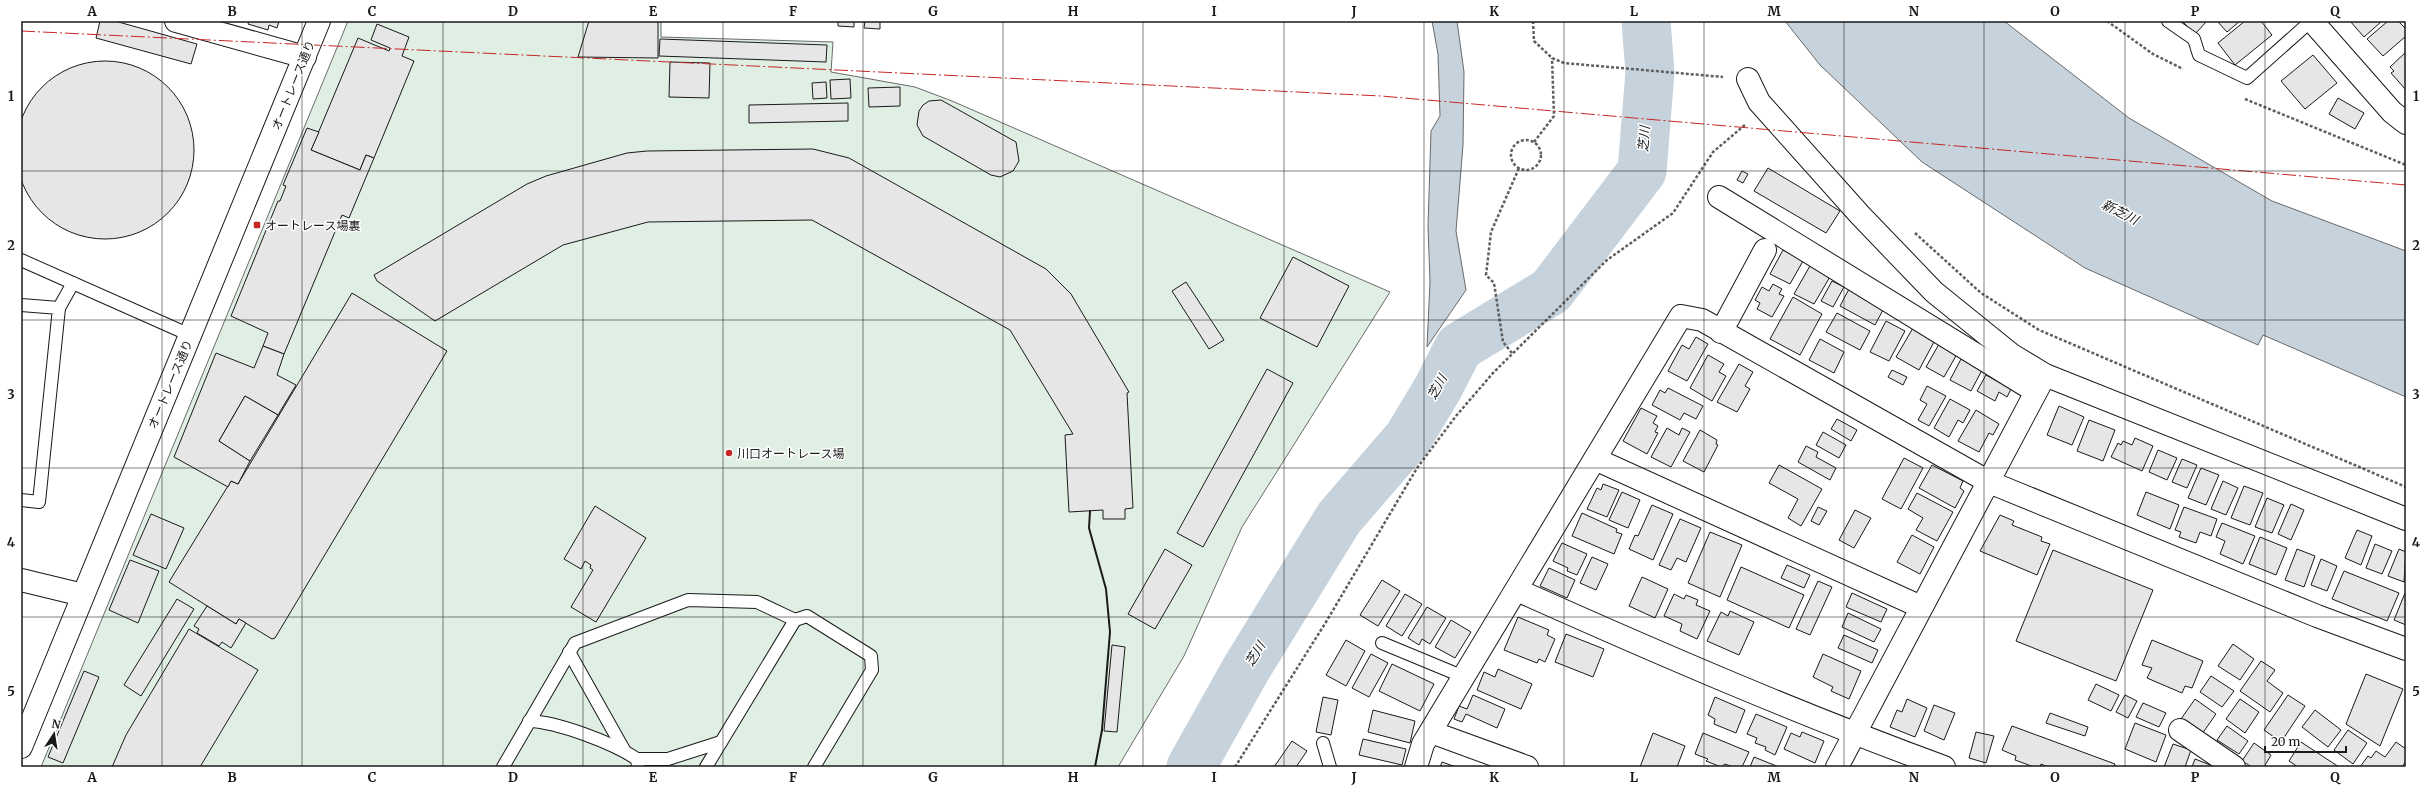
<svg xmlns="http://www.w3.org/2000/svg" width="2427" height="788" font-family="Merriweather,'Noto Sans JP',serif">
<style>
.green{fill:#e0efe3;stroke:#6a6a6a}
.water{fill:#c6d2dc;stroke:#6a6a6a}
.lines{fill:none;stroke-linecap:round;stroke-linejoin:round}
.river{stroke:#c6d2dc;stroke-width:49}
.building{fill:#e6e6e6;stroke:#1a1a1a}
.service-casing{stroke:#1a1a1a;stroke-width:14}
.minor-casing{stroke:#1a1a1a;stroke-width:24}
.tertiary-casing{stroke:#1a1a1a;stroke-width:24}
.path{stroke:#5f5f5f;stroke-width:2.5;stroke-dasharray:3 2;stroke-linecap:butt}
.service{stroke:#fff;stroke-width:12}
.minor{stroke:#fff;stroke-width:22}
.tertiary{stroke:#fff;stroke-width:22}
.wall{stroke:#1a1a1a;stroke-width:2}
.power{stroke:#c62828;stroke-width:1;stroke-dasharray:14 3 2 3;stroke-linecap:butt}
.grid{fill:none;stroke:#1a1a1a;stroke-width:1;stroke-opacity:0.55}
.poi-dot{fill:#c62828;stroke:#fff;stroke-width:1.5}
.labels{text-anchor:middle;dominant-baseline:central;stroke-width:3;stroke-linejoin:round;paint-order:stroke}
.street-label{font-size:12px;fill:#1a1a1a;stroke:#fff}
.poi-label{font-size:12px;fill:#1a1a1a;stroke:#fff;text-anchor:start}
.water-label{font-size:13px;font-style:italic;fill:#1a1a1a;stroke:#fff}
.neatline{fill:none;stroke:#1a1a1a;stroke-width:1.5}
.grid-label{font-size:13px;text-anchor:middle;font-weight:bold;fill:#1a1a1a}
</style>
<rect width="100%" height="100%" fill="#fff"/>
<polygon class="green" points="348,21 661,21 661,37 833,42 831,72 915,87 952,101 1390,292 1242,527 1184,656 1118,767 41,767"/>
<g class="water">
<polygon points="1432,21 1457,21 1464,72 1463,145 1456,231 1466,290 1427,347 1430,282 1428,226 1431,131 1440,116 1438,54"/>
<polygon points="1785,21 2004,21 2129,118 2272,201 2406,251 2406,397 2263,335 2258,345 2085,268 1922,162 1820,65"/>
</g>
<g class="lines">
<polyline class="river" points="1191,767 1246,669 1339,518 1408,438 1438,388 1459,347 1551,291 1642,171 1650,72 1646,21"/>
</g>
<g class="building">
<polygon points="100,21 115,21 197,44 191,64 96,38"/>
<polygon points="249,21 279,21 277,28 269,25 268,30 248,24"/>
<polygon points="589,21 658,21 658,58 578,57"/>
<polygon points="838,21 854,21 854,27 838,26"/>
<polygon points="865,21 880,21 880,29 864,28"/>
<polygon points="2182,21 2207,21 2195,34"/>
<polygon points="2217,21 2240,21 2227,32"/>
<polygon points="2245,21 2261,21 2272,35 2235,65 2218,43"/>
<polygon points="2350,21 2382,21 2364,37"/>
<polygon points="2388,21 2398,21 2406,29 2406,36 2383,56 2367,39"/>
<polygon points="377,24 409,37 402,56 414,61 374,158 366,155 360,170 311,150 358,38 389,51 390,48 371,40"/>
<polygon points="660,39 827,45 826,62 659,56"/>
<polygon points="2406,52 2406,90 2391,73 2394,71 2390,67"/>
<polygon points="2313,55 2337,83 2305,109 2281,81"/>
<circle cx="105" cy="150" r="89"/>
<polygon points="670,62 710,63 709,98 669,97"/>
<polygon points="850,79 851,98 831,99 830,80"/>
<polygon points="826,82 827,98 813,99 812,83"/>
<polygon points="900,87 900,106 869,107 868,88"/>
<polygon points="2338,98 2364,113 2355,129 2329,114"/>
<polygon points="941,100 1016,142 1019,161 1013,171 1000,177 991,175 923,136 917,125 919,111 923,105 929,101"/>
<polygon points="848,103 848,121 749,123 749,105"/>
<polygon points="307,128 319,132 311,150 360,170 366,155 374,158 349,218 342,215 284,354 263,346 268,333 231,316 278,201 280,201 286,186 283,185"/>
<polygon points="813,149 849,158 1046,269 1071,294 1129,392 1127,393 1133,508 1125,509 1125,519 1103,519 1103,510 1069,512 1065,435 1073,434 1010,330 812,220 648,222 563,245 435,321 377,281 374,275 527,184 546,176 627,153 647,151"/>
<polygon points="1768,168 1840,211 1826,233 1754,191"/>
<polygon points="1742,171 1748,174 1743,183 1737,180"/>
<polygon points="1783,250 1803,261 1790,284 1770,274"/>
<polygon points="1293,257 1349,286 1317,347 1260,318"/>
<polygon points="1811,264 1831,275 1814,304 1794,294"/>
<polygon points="1832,281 1844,287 1833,307 1821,301"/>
<polygon points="1186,282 1224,340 1209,349 1172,291"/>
<polygon points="1773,284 1782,289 1779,294 1784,296 1772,317 1757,309 1760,303 1755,300 1762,287 1769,291"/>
<polygon points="1849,289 1884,308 1875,325 1840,306"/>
<polygon points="352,293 447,351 275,638 272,639 239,619 236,624 169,582 231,481 238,484"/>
<polygon points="1793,297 1822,314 1800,355 1770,339"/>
<polygon points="1837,313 1870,331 1860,350 1826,332"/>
<polygon points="1886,321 1905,331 1889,361 1870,352"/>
<polygon points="1913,328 1935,340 1919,370 1896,357"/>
<polygon points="1696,337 1708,344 1687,381 1668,371 1682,345 1689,349"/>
<polygon points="1820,339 1844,352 1834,373 1809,360"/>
<polygon points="1939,344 1957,354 1944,377 1926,367"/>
<polygon points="263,346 284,354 277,375 296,385 278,415 245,396 219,441 250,461 238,484 231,481 228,487 174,457 216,353 254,368"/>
<polygon points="1708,355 1724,364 1719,372 1726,376 1712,401 1690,388"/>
<polygon points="1961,359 1982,370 1971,391 1950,380"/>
<polygon points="1739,364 1753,372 1745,386 1750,389 1737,412 1717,402"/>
<polygon points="1267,369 1293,383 1203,547 1177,533"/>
<polygon points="1892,370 1907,377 1903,385 1888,377"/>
<polygon points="1986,375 2011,389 2007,397 1999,392 1995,401 1977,391"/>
<polygon points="1927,386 1946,396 1929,426 1918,420 1927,404 1920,400"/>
<polygon points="1668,388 1703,406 1696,419 1684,413 1680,420 1652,405 1660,390 1665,393"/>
<polygon points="245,396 278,415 250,461 219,441"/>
<polygon points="1950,399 1970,410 1963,423 1958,420 1949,437 1934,428"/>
<polygon points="2059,406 2084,417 2072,445 2047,435"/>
<polygon points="1641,408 1657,416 1653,423 1658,426 1655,432 1658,433 1647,454 1623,441"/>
<polygon points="1976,410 1999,424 1993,435 1989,433 1979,452 1958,441"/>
<polygon points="1837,419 1857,430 1851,441 1831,429"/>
<polygon points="2089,420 2115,430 2103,461 2077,451"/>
<polygon points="1667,428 1679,435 1682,428 1690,432 1671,467 1651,457"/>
<polygon points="1700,430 1717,440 1716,444 1718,445 1704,472 1683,461"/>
<polygon points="1823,432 1846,445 1839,458 1816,445"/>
<polygon points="2135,438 2153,446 2142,471 2111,457 2118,443 2121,445 2123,441 2132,445"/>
<polygon points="1806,446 1818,452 1816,457 1836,468 1830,480 1798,462"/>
<polygon points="2158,450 2177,458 2167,480 2149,472"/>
<polygon points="1904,458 1923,468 1901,509 1882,499"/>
<polygon points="2182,459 2197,465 2187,488 2172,482"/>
<polygon points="1779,465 1822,489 1801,526 1788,518 1798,499 1769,483"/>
<polygon points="1932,465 1963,481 1960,488 1964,491 1955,508 1919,488"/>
<polygon points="2201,468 2219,475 2206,505 2188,498"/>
<polygon points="2223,481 2238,488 2226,515 2211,509"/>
<polygon points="1603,484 1619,490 1607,517 1587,509 1597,488 1601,490"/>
<polygon points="2244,486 2263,493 2250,525 2231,518"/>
<polygon points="1622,492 1640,500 1628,528 1609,520"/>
<polygon points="2146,492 2179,505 2170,529 2137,515"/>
<polygon points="1917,493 1953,512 1937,541 1916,530 1923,518 1908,509"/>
<polygon points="2267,498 2284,505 2272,533 2255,527"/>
<polygon points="2291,504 2304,510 2291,540 2278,534"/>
<polygon points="1652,505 1673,514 1653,560 1629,549 1635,535 1638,536"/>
<polygon points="595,506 646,538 596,622 571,607 593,570 590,568 591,565 585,561 581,569 564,559"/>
<polygon points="1818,507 1827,511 1819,525 1811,521"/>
<polygon points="2184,507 2217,519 2211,536 2200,532 2196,543 2179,537 2181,532 2175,530"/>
<polygon points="1855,510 1871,518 1854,548 1839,540"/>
<polygon points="1582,513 1617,529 1616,532 1622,534 1614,554 1572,536"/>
<polygon points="151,514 184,528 166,569 133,555"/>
<polygon points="2000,515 2014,521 2012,525 2042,537 2041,541 2050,544 2037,575 1980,551"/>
<polygon points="1680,519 1701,528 1686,562 1677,558 1671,570 1659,565"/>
<polygon points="2222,523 2255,536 2243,564 2220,554 2225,541 2216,537"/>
<polygon points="2357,530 2372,536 2361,565 2345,558"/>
<polygon points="1710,532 1742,545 1720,597 1688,583"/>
<polygon points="1912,535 1934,547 1920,574 1897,562"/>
<polygon points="2260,537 2287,548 2276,575 2249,564"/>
<polygon points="1562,543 1587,554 1577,575 1567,571 1568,568 1553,561"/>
<polygon points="2375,544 2392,551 2382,574 2366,568"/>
<polygon points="1165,549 1192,565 1155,629 1128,614"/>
<polygon points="2297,549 2315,556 2304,587 2285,580"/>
<polygon points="2399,549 2406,552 2404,582 2388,576"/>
<polygon points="2053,550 2153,590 2116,681 2016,641"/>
<polygon points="1592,557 1608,564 1596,590 1580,583"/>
<polygon points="2321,559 2337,566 2327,591 2311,585"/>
<polygon points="130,560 159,571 138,623 109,610"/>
<polygon points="1787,565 1810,575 1804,588 1781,578"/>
<polygon points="1741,567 1804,595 1789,628 1727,600"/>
<polygon points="1549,568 1575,580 1567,598 1540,586"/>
<polygon points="2344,571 2399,593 2387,621 2332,599"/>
<polygon points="1642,577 1668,589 1655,618 1629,606"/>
<polygon points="1382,580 1400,591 1378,626 1360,615"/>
<polygon points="1818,581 1832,587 1810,635 1796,629"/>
<polygon points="1852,593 1887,609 1881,622 1846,607"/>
<polygon points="2405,593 2406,594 2406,625 2394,620"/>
<polygon points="1405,594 1422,604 1402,636 1386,626"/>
<polygon points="1674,594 1684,599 1686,595 1698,600 1696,605 1710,611 1697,639 1680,631 1682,624 1664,616"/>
<polygon points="177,599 194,609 141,696 124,685"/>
<polygon points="207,606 236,624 239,619 246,623 231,648 222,642 219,646 197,633 199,629 194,626"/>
<polygon points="1427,607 1446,618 1430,644 1422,639 1419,645 1408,638"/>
<polygon points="1730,611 1754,622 1739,655 1707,641 1721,612 1728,616"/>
<polygon points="1848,613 1881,629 1874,642 1842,627"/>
<polygon points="1518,617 1549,630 1547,635 1555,639 1545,662 1539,659 1537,663 1504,650"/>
<polygon points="1451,620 1471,632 1455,658 1435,647"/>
<polygon points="189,629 258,670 200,767 112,767 126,735"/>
<polygon points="1566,634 1604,649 1593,677 1555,662"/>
<polygon points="1844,635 1878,650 1872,663 1838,648"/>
<polygon points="1346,640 1365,651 1346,686 1326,675"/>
<polygon points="2152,640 2203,661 2192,688 2185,686 2182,693 2147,678 2152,668 2142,665"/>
<polygon points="2233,644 2254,659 2240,680 2218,666"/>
<polygon points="1112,645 1125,647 1117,732 1104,731"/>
<polygon points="1371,654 1388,663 1369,697 1352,688"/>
<polygon points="1823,654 1861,671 1849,699 1831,691 1833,687 1813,677"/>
<polygon points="2261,661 2275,670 2267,681 2283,693 2270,712 2240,691"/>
<polygon points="1392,664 1434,684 1420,711 1379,691"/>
<polygon points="1498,669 1532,684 1521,709 1477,690 1484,672 1495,677"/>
<polygon points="84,671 99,677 63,763 48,757"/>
<polygon points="2366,674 2403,689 2380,746 2346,724"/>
<polygon points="2211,676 2234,691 2222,707 2200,692"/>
<polygon points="2096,684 2119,695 2111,711 2088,700"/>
<polygon points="1473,695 1505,709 1497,728 1466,714 1462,722 1454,719 1459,706 1467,709"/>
<polygon points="2125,695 2137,701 2128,718 2116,712"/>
<polygon points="2288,695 2305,706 2281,742 2264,730"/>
<polygon points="1323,697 1338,700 1331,735 1316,732"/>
<polygon points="1715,697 1745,710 1736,733 1714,724 1715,719 1708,715"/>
<polygon points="1907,699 1927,708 1915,737 1890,727 1897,710 1902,712"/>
<polygon points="2195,699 2216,714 2202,734 2181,719"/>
<polygon points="2240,699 2259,712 2245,733 2226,719"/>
<polygon points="2143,703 2166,713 2159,727 2136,717"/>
<polygon points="1934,705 1955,713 1944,740 1924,731"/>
<polygon points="1373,710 1415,721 1410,743 1368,732"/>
<polygon points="2315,710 2341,730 2328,747 2302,727"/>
<polygon points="2050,713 2088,727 2085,736 2046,723"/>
<polygon points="1756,714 1787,727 1775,755 1765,750 1766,747 1755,743 1757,738 1747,734"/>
<polygon points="2135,723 2166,735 2156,762 2125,749"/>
<polygon points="2012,726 2115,764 2114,767 2048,767 2041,764 2040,767 2034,767 2015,760 2016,756 2002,750"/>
<polygon points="2227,726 2248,741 2239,754 2217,740"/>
<polygon points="2348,730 2367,743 2353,764 2334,750"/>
<polygon points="1802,732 1824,741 1815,763 1784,749 1791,733 1800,737"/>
<polygon points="1976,732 1994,736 1986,763 1969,758"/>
<polygon points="1653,733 1685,746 1677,767 1640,767"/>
<polygon points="1703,733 1749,752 1742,767 1733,767 1725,764 1721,767 1706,761 1708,759 1695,754"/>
<polygon points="1363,739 1406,749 1402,765 1359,755"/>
<polygon points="1292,741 1307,751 1296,767 1274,767"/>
<polygon points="2301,742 2339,767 2298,767 2289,761"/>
<polygon points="2396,742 2406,749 2406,761 2402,767 2360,767 2368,756 2371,758 2376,751 2385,757"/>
<polygon points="2254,743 2271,755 2264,767 2252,767 2242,761"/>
<polygon points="2173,744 2191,750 2185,767 2164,767"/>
<polygon points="1754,757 1779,767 1750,767"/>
<polygon points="2195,759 2213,766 2212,767 2192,767"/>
<polygon points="1442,762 1456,767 1440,767"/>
</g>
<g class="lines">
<defs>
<g id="service">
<polyline points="2168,21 2194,39 2199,55 2247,78 2311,21"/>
<polyline points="21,260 190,335"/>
<polyline points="21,305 59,308 39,502 21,500"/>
<polyline points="59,308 73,283"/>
<polyline points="1382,643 1464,677"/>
<polyline points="569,652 624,750"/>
<path d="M529 721C558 722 613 743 637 759L638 767"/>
<polyline points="1323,743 1330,767"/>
<polyline points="637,759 668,759 721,742"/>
<polyline points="503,767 575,643 688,600 757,602 795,620"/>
<polyline points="706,767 795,620 807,616 871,656 872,670 814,767"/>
</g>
<g id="minor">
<polyline points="176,21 305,57"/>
<polyline points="2312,21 2392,112 2406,123"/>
<polyline points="1748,79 1759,102 1860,215 1934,292 2012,355 2045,375 2406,519"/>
<polyline points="1719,197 2035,391"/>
<polyline points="1721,332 1765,250"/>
<polyline points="1595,459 1921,607"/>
<path d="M1517 590C1658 653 1799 714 1944 767"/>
<polyline points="2180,730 2234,767"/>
<polyline points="1431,732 1527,767"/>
<polyline points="1416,767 1423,744 1681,316 1702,320 1989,482 2317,616 2406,649"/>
</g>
<g id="tertiary">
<polyline points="21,580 83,595"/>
<polyline points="21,747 319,21"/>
<polyline points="1837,767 2045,375"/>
</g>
</defs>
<use href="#service" class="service-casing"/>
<use href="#minor" class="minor-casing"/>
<use href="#tertiary" class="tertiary-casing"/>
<g class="path">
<polyline points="1533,21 1534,41 1552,58 1564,63 1723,77"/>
<polyline points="2107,21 2153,54 2183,69"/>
<polyline points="2245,99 2406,165"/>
<circle cx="1526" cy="155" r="15"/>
<polyline points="1534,142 1554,116 1552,58"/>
<polyline points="1915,233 1981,293 2039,330 2406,487"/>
<polyline points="1512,353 1503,342 1494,283 1486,275 1491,232 1519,168"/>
<polyline points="1235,767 1326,622 1417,468 1456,416 1493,373 1607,260 1673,213 1713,152 1746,124"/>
</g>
<use href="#service" class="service"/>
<use href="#minor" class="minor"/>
<use href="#tertiary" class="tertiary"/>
<polyline class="wall" points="1090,511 1089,528 1106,589 1110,632 1102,730 1095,767"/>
<polyline class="power" points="21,31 1381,96 2406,185"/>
</g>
<path class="grid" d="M162 21V767M302 21V767M443 21V767M583 21V767M723 21V767M863 21V767M1003 21V767M1143 21V767M1284 21V767M1424 21V767M1564 21V767M1704 21V767M1844 21V767M1984 21V767M2125 21V767M2265 21V767M21 171H2406M21 320H2406M21 468H2406M21 617H2406"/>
<g class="poi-dot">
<rect x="253" y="221" width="8" height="8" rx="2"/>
<circle cx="729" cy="453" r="4"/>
</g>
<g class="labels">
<g class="street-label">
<text transform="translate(293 85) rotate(-68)">オートレース通り</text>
<text transform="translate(170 384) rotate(-67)">オートレース通り</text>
</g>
<g class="poi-label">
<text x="265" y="225">オートレース場裏</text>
<text x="737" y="453">川口オートレース場</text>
</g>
<g class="water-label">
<text transform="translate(1644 139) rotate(-86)">芝川</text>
<text transform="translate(2120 212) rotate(27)">新芝川</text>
<text transform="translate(1437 387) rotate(-61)">芝川</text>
<text transform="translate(1255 654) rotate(-58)">芝川</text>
</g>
</g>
<rect width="2427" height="788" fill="none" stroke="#ffffff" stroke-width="44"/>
<g transform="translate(54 734) rotate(12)" stroke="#ffffff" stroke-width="3" paint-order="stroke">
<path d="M0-3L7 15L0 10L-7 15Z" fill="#1a1a1a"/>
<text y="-6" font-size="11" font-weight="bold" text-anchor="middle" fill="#1a1a1a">N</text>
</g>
<path d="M2265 746v6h81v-6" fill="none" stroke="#1a1a1a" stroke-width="2"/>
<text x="2271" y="746" font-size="12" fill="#1a1a1a" stroke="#ffffff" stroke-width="3" paint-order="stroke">20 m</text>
<rect x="22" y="22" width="2383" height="744" class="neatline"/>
<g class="grid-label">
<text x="92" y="16">A</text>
<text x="232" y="16">B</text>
<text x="372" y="16">C</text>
<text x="513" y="16">D</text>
<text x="653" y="16">E</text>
<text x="793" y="16">F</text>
<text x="933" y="16">G</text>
<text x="1073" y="16">H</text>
<text x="1214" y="16">I</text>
<text x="1354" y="16">J</text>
<text x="1494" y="16">K</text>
<text x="1634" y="16">L</text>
<text x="1774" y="16">M</text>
<text x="1914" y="16">N</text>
<text x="2055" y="16">O</text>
<text x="2195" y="16">P</text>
<text x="2335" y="16">Q</text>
<text x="11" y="101">1</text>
<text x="2416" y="101">1</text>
<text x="11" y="250">2</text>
<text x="2416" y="250">2</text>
<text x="11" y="399">3</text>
<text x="2416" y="399">3</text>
<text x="11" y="547">4</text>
<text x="2416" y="547">4</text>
<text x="11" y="696">5</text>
<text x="2416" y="696">5</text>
<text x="92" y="782">A</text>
<text x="232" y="782">B</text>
<text x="372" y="782">C</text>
<text x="513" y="782">D</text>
<text x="653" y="782">E</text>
<text x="793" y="782">F</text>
<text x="933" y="782">G</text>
<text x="1073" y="782">H</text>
<text x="1214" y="782">I</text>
<text x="1354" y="782">J</text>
<text x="1494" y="782">K</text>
<text x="1634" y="782">L</text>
<text x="1774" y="782">M</text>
<text x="1914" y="782">N</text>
<text x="2055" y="782">O</text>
<text x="2195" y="782">P</text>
<text x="2335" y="782">Q</text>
</g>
</svg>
